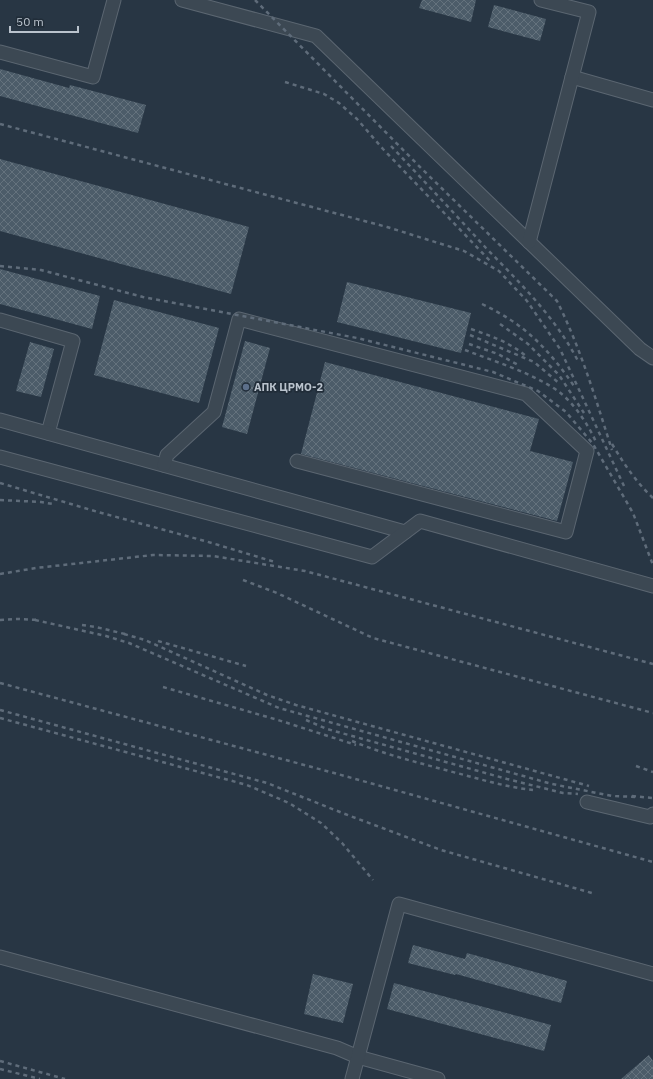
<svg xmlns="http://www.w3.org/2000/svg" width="653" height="1079" font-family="'IBM Plex Sans',sans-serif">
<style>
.building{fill:url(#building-cross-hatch)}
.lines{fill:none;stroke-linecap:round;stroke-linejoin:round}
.minor-casing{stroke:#5b6671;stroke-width:15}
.minor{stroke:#3c4853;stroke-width:13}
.rail{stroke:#5f6c7a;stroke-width:2.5;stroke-dasharray:4 4;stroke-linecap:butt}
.service-dot{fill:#5c6f8a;stroke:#212d39;stroke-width:1.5}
.labels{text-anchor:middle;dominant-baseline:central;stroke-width:3.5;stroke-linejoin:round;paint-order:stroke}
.poi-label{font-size:11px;font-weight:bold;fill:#bac3cd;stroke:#212d39;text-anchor:start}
</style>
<defs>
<pattern id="building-cross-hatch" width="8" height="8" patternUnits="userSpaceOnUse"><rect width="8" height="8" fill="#4c5c69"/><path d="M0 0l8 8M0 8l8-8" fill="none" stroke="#64727d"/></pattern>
</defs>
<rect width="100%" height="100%" fill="#283644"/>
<g class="building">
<polygon points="422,0 476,0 471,22 419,8"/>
<polygon points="494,5 546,19 540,41 488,27"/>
<polygon points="0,69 69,88 70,85 146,105 138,133 0,96"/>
<polygon points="0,159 249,227 231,294 0,231"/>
<polygon points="0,269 100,296 92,329 0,304"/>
<polygon points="347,282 471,313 461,353 337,322"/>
<polygon points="114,300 219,328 199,403 94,375"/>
<polygon points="245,341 270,348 247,434 222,427"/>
<polygon points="30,342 54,349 41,397 16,391"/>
<polygon points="325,362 539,419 530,451 573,462 557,521 301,454"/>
<polygon points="413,945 465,959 467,953 567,981 561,1003 456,974 455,975 408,963"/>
<polygon points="313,974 353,984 343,1023 304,1014"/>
<polygon points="394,983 551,1025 544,1051 387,1009"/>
<polygon points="649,1055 653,1061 653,1079 621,1079"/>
</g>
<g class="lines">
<defs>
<g id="minor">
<polyline points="182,0 316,36 640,349 653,358"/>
<polyline points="0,52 93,77 114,0"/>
<polyline points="572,77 653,100"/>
<polyline points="529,242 589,12 541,0"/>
<polyline points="0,320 73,341 48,433"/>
<polyline points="0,420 405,532"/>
<polyline points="0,457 372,557 420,521 653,586"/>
<polyline points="164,465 167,455 214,412 239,319 526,394 587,451 566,532 297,461"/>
<polyline points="587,802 650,817 653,814"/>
<polyline points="0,957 337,1048 358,1057 438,1079"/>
<polyline points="352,1079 399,904 653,974"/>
</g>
</defs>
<use href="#minor" class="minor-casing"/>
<use href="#minor" class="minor"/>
<g class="rail">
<path d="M255 0 422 169 557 301C581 349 596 400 612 450"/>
<polyline points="285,82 324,94 339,103 357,119 383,149 492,263"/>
<polyline points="0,124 387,227 464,251 499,271 527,301 560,349 624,486"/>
<path d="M391 146C423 180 455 214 486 248 520 283 557 319 579 363"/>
<polyline points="0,266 41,270 143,297 357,338 493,372 538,391 566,412 593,444 633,513 653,565"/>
<path d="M482 304C524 324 547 347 574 386"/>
<polyline points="500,324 528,344 559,375 584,413"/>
<path d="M471 329C491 336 509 342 526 356"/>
<polyline points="470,335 534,362 560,384"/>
<polyline points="469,344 498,354 520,366"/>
<path d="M465 350C496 362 530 372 558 391 574 403 588 424 596 442"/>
<path d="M612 444C624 464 636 482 653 498"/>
<polyline points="0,483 98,512 205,541 275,562"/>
<polyline points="0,500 41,502 53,504"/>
<polyline points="0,574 36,568 153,555 213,556 305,571 653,664"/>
<polyline points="243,580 277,593 373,638 653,713"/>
<polyline points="0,620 18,619 40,620"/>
<polyline points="35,620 106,636 129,643 279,708 552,784 612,796 637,797"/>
<polyline points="82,625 96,627 129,635"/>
<polyline points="124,634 145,640 267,695 296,705 589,786"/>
<polyline points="158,641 246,666"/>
<polyline points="0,683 334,773 653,862"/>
<polyline points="163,687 278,720 356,745"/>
<polyline points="0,710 267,783 345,814 441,850 592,893"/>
<polyline points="0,718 247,785 289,803 321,823 342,843 373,880"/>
<polyline points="306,720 327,729 507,779 563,793 578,794"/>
<path d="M352 741C383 754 416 762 449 771 477 778 504 787 533 790"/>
<polyline points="636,766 653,772"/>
<polyline points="632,796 653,798"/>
<polyline points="0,1061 65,1079"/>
<polyline points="0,1069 40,1079"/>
</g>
</g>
<circle class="service-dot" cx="246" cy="387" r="4"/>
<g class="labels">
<g class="poi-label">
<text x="254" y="387">АПК ЦРМО-2</text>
</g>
</g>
<path d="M10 26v6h68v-6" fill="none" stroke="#bac3cd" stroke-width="2"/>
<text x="16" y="26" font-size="12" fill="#bac3cd" stroke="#212d39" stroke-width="3" paint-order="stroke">50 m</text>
</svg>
